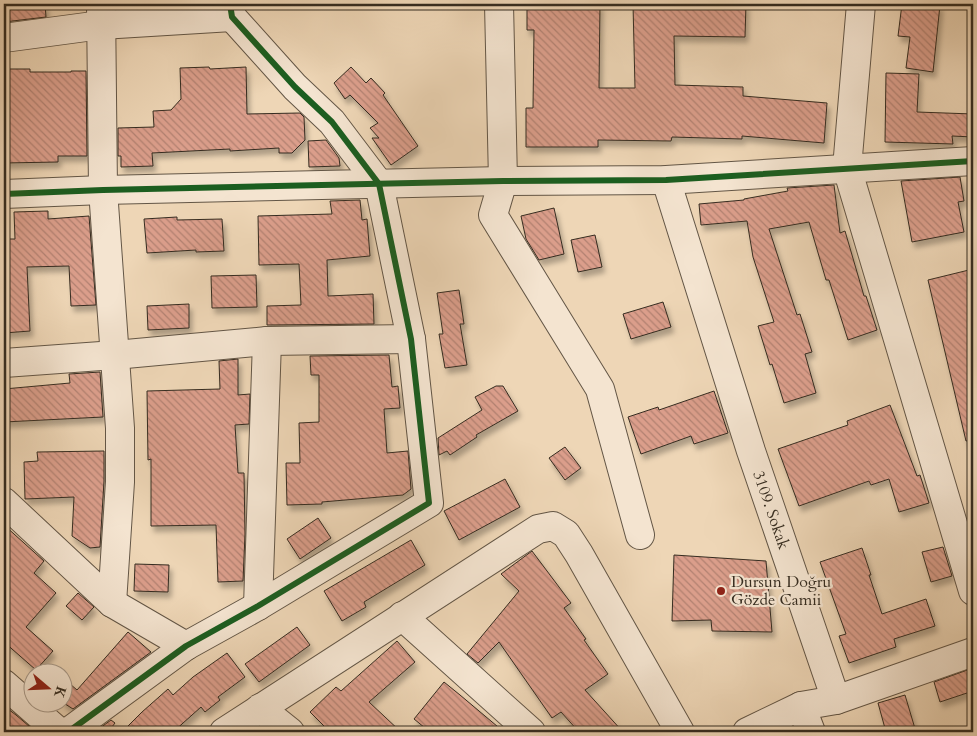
<svg xmlns="http://www.w3.org/2000/svg" width="977" height="736" font-family="Cardo,serif">
<style>
.building{fill:url(#building-back-hatch);stroke:#352c20;filter:url(#shadow)}
.lines{fill:none;stroke-linecap:round;stroke-linejoin:round}
.minor-casing{stroke:#635646;stroke-width:30}
.minor{stroke:#f4e4d0;stroke-width:28}
.cycleway-casing{stroke:#f4e4d0;stroke-width:9}
.cycleway{stroke:#1b5e20;stroke-width:6}
.poi-dot{fill:#8f2418;stroke:#f4e4d0;stroke-width:2}
.labels{text-anchor:middle;dominant-baseline:central;stroke-width:4.5;stroke-linejoin:round;paint-order:stroke}
.street-label{font-size:16px;fill:#352c20;stroke:#f4e4d0}
.poi-label{font-size:16px;fill:#352c20;stroke:#f4e4d0;text-anchor:start}
</style>
<defs>
<pattern id="building-back-hatch" width="6" height="6" patternUnits="userSpaceOnUse" patternTransform="scale(1.25)"><rect width="6" height="6" fill="#db9e8b"/><path d="M-1 5l2 2M0 0l6 6M5-1l2 2" fill="none" stroke="#b28171"/></pattern>
<filter id="shadow"><feDropShadow dx="3" dy="5.5" stdDeviation="2.5" flood-color="#0004"/></filter>
</defs>
<rect width="100%" height="100%" fill="#eed6b6"/>
<filter id="stains"><feTurbulence type="fractalNoise" baseFrequency=".004" numOctaves="4"/><feColorMatrix values="0 0 0 0 .2 0 0 0 0 .09 0 0 0 0 .02 0 0 0 .5 -.17"/></filter>
<radialGradient id="worn" r=".72"><stop offset=".6" stop-color="#630" stop-opacity="0"/><stop offset="1" stop-color="#630" stop-opacity=".3"/></radialGradient>
<g class="building">
<polygon points="4,4 45,4 46,17 4,22"/>
<polygon points="527,4 600,4 599,88 635,88 633,4 746,4 745,37 674,36 675,85 743,87 743,96 827,103 824,143 742,136 742,139 672,137 671,141 598,140 598,147 526,147 526,108 533,108 534,30 527,30"/>
<polygon points="902,4 926,4 940,5 933,72 906,68 910,37 898,36"/>
<polygon points="209,67 210,69 246,67 247,114 300,113 304,117 305,140 292,153 279,153 279,148 230,151 230,149 152,153 153,166 121,167 121,156 118,156 118,128 154,127 153,111 171,110 181,99 180,68"/>
<polygon points="351,67 366,83 371,78 385,93 383,95 418,146 391,165 372,138 379,138 370,128 378,123 350,95 345,99 334,83"/>
<polygon points="4,69 30,69 30,72 71,72 71,71 86,71 87,156 58,156 58,162 4,163"/>
<polygon points="886,73 919,74 917,112 973,114 973,137 952,136 953,144 885,142"/>
<polygon points="326,140 339,158 340,166 309,167 308,141"/>
<polygon points="960,177 964,201 958,202 964,232 912,242 901,181"/>
<polygon points="834,185 840,233 845,231 864,296 866,296 877,330 848,340 829,280 826,280 809,222 769,229 797,315 800,314 812,352 805,354 816,393 784,403 772,364 770,365 758,326 774,322 753,257 747,221 701,225 699,204 744,200 744,199 788,191 787,188"/>
<polygon points="360,200 362,220 367,219 370,256 327,260 328,296 373,294 374,324 267,325 267,306 301,305 299,264 259,265 258,216 332,214 330,201"/>
<polygon points="554,208 564,254 539,260 526,239 521,216"/>
<polygon points="48,211 48,219 89,216 96,305 71,306 69,266 27,267 30,331 4,333 4,239 15,239 14,212"/>
<polygon points="177,217 177,220 222,219 224,251 196,252 196,250 147,253 144,219"/>
<polygon points="595,235 602,267 578,272 571,240"/>
<polygon points="973,269 973,440 966,441 928,280"/>
<polygon points="256,275 257,307 212,308 211,276"/>
<polygon points="459,290 464,324 460,324 467,365 445,368 439,334 443,334 437,293"/>
<polygon points="663,302 671,327 631,339 623,314"/>
<polygon points="189,304 189,328 148,330 147,306"/>
<polygon points="389,355 392,387 398,386 400,408 384,409 387,453 408,451 411,489 403,495 322,502 322,504 287,505 286,463 300,463 299,423 319,422 319,375 311,375 310,356"/>
<polygon points="238,359 238,395 250,394 249,424 235,425 238,473 244,473 245,534 243,581 218,582 216,525 151,526 151,459 148,460 147,391 220,389 219,361"/>
<polygon points="100,372 103,417 4,422 4,389 70,383 69,374"/>
<polygon points="496,386 503,386 518,411 476,435 477,437 450,455 447,451 439,455 438,438 482,410 475,397"/>
<polygon points="714,391 728,433 694,444 691,436 641,454 628,417 658,407 659,410"/>
<polygon points="890,405 917,476 920,475 929,503 899,512 889,479 871,485 869,481 799,506 778,449 848,425 847,421"/>
<polygon points="565,447 581,468 565,480 549,458"/>
<polygon points="104,451 104,481 100,547 90,548 72,536 74,497 25,499 24,462 38,461 37,452"/>
<polygon points="505,479 520,507 459,540 444,511"/>
<polygon points="318,518 331,538 300,559 287,539"/>
<polygon points="4,525 44,561 34,573 56,593 26,627 53,651 36,670 4,642"/>
<polygon points="411,540 425,565 364,602 366,607 342,621 324,591"/>
<polygon points="943,547 952,576 931,582 922,552"/>
<polygon points="862,548 871,575 869,575 882,614 926,599 935,626 894,639 896,647 849,663 839,636 846,634 820,562"/>
<polygon points="532,551 571,603 564,608 586,639 584,640 608,674 585,690 623,732 579,732 561,712 552,718 499,642 478,663 467,654 519,591 501,574"/>
<polygon points="674,555 766,561 772,632 712,631 711,620 672,621"/>
<polygon points="135,564 169,565 168,592 134,591"/>
<polygon points="78,593 94,607 82,620 66,606"/>
<polygon points="297,627 310,645 259,682 245,664"/>
<polygon points="128,632 151,652 73,709 62,702 62,677 77,690"/>
<polygon points="397,641 415,662 369,702 401,732 330,732 310,712 336,687 341,691"/>
<polygon points="227,653 245,677 218,697 220,700 205,712 201,707 173,732 122,732 142,712 168,689 173,695 193,677"/>
<polygon points="973,668 973,691 940,702 934,682"/>
<polygon points="444,682 460,695 504,732 430,732 414,719"/>
<polygon points="905,695 916,732 886,732 878,703"/>
<polygon points="4,706 16,715 36,732 4,732"/>
<polygon points="111,720 115,723 108,732 106,732 100,728"/>
</g>
<g class="lines">
<defs>
<g id="minor">
<polyline points="101,4 103,190 120,428 120,482 112,603"/>
<polyline points="499,4 503,181 493,215 600,389 640,535"/>
<polyline points="861,4 847,168 973,591"/>
<polyline points="4,38 101,25 232,17"/>
<polyline points="666,180 751,451 836,700 973,652"/>
<polyline points="4,194 103,190 503,181 666,180 973,161"/>
<polyline points="4,363 115,355 267,341 411,339"/>
<polyline points="4,502 112,603 186,646"/>
<polyline points="258,606 267,341"/>
<polyline points="402,616 531,732"/>
<polyline points="4,684 59,732"/>
<polyline points="801,706 811,732"/>
<polyline points="260,708 290,732"/>
<polyline points="68,732 186,646 258,606 429,503 411,339 379,184 332,122 295,87 232,17 230,4"/>
<polyline points="224,732 538,529 553,526 566,534 579,554 680,732"/>
<polyline points="747,732 801,706 836,700"/>
</g>
</defs>
<use href="#minor" class="minor-casing"/>
<use href="#minor" class="minor"/>
<defs>
<g id="cycleway">
<polyline points="4,194 103,190 503,181 666,180 973,161"/>
<polyline points="68,732 186,646 258,606 429,503 411,339 379,184 332,122 295,87 232,17 230,4"/>
</g>
</defs>
<use href="#cycleway" class="cycleway-casing"/>
<use href="#cycleway" class="cycleway"/>
</g>
<circle class="poi-dot" cx="721" cy="591" r="5"/>
<g class="labels">
<g class="street-label">
<text transform="translate(771 510) rotate(71)">3109. Sokak</text>
</g>
<g class="poi-label">
<text x="731" y="582">Dursun Doğru<tspan x="731" dy="18">Gözde Camii</tspan></text>
</g>
</g>
<rect width="977" height="736" fill="none" stroke="#eed6b6" stroke-width="20"/>
<rect x="5" y="5" width="967" height="726" fill="none" stroke="#352c20" stroke-width="2.5"/>
<rect x="10" y="10" width="957" height="716" fill="none" stroke="#352c20"/>
<g transform="translate(48 688) rotate(109)"><circle r="24" fill="#f4e4d0" stroke="#a89a8a"/>
<path d="M0-4L9 19L0 12L-9 19Z" fill="#8f2418"/>
<text y="-8" font-size="14" font-weight="bold" text-anchor="middle" fill="#352c20">K</text>
</g>
<rect width="100%" height="100%" filter="url(#stains)"/>
<rect width="100%" height="100%" fill="url(#worn)"/>
</svg>
